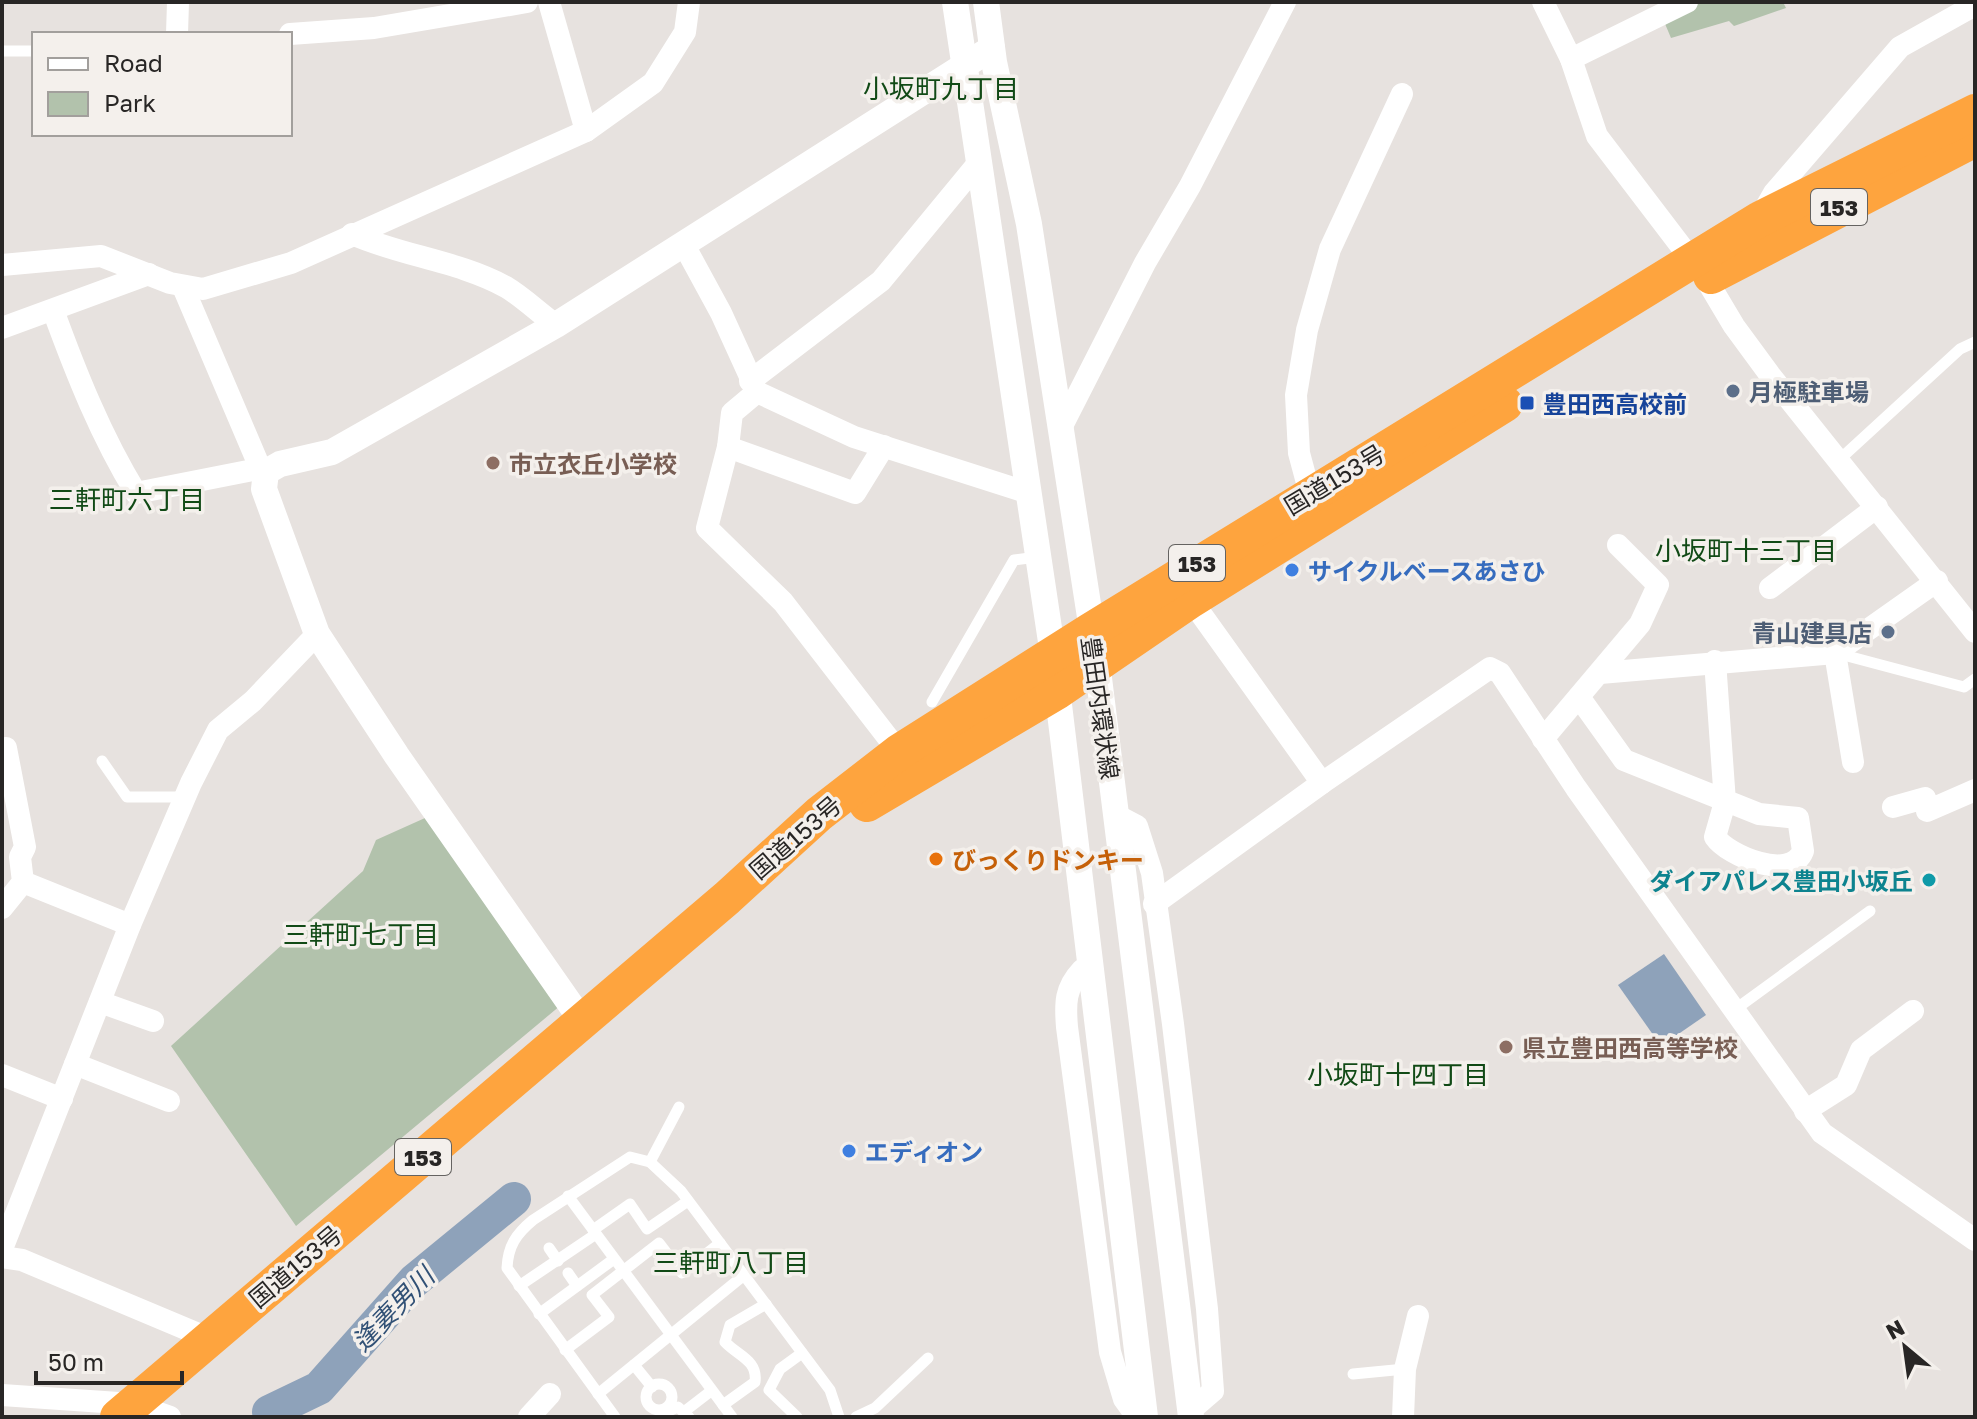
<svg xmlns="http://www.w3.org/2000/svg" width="1977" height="1419" font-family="'Golos Text','Noto Sans JP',sans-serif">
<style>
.green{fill:#b2c2ac}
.water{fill:#8ea2ba}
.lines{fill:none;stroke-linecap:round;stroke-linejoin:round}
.river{stroke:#8ea2ba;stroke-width:34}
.service{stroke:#fff;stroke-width:11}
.minor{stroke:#fff;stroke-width:22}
.tertiary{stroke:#fff;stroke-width:26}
.trunk{stroke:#fea43e;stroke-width:36}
.service-dot{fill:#5c6f8a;stroke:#f4f0ec;stroke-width:3}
.transit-dot{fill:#1a4fb4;stroke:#f4f0ec;stroke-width:3}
.education-dot{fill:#8d6e63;stroke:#f4f0ec;stroke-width:3}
.shop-dot{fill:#3f7fe0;stroke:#f4f0ec;stroke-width:3}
.food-dot{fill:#e8710a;stroke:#f4f0ec;stroke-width:3}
.culture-dot{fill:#0f9aa8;stroke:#f4f0ec;stroke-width:3}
.labels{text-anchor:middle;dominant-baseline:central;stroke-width:7;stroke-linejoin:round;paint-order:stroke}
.shield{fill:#f4f0ec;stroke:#656361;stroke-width:2}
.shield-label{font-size:22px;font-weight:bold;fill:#282625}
.service-label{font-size:24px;font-weight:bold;fill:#4e5e75;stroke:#f4f0ec;text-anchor:start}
.transit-label{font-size:24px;font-weight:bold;fill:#164399;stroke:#f4f0ec;text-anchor:start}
.education-label{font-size:24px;font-weight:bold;fill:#785e54;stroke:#f4f0ec;text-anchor:start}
.street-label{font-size:24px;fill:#282625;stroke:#f4f0ec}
.shop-label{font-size:24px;font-weight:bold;fill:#366cbe;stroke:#f4f0ec;text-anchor:start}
.food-label{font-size:24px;font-weight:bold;fill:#c56008;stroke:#f4f0ec;text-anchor:start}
.culture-label{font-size:24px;font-weight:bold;fill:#0d838f;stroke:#f4f0ec;text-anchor:end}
.neighbourhood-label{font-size:26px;fill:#114a16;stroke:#f4f0ec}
.water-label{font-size:26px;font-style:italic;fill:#315176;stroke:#f4f0ec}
</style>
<rect width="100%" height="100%" fill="#e7e2df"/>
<g class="green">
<polygon points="1699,2 1783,2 1786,8 1734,26 1729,21 1671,38 1663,19"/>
<polygon points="425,818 561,1005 296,1226 171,1046 363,871 376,840"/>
</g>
<polygon class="water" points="1664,954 1706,1015 1661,1046 1618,985"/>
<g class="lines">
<polyline class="river" points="269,1412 319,1388 414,1281 514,1199"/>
<g class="service">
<polyline points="2,51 34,51"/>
<polyline points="1839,460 1960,349 1975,342"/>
<polyline points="1836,653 1964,687 1975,679"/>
<polyline points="932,702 1014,560 1037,557"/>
<polyline points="102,761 127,797 184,797"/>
<polyline points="1733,1011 1870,911"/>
<polyline points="650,1162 679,1107"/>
<polyline points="568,1196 732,1417"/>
<polyline points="593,1230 630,1204 647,1229 688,1201"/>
<polyline points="549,1248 558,1261"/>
<polyline points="568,1273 577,1286"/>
<polyline points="519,1286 596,1234"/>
<polyline points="539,1314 614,1259"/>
<polyline points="565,1350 609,1317 592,1295 659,1243 682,1273 720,1243"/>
<polyline points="634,1365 652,1387"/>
<polyline points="1353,1374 1405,1369"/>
<circle cx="659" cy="1397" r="13"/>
<polyline points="598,1394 743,1276"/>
<path d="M723 1405 755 1382C758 1360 738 1356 725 1342L730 1325 766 1304"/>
<polyline points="685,1411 711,1391"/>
<polyline points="664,1413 678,1407 689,1417"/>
<path d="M615 1417 507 1268C508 1246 516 1234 533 1220L630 1157 650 1162 681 1191 830 1390 839 1417"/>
<polyline points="797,1417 769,1390 780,1369 802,1353"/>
<polyline points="856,1417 875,1408 928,1358"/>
</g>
<g class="minor">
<polyline points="549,2 586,131"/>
<polyline points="1543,2 1571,59 1597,136 1706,279 1734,326 1770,375 1975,632"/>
<polyline points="177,34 178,2"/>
<polyline points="290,34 374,28 527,2"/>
<polyline points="1571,59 1687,2"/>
<polyline points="1762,214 1774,193 1900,47 1975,5"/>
<path d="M352 234C401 256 459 261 506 287 523 297 539 313 556 325"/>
<polyline points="684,245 721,313 757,392 854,437 1026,492"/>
<polyline points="2,265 101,256 170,283 203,289 291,263 586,131 653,83 685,32 689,2"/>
<polyline points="183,287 258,463 266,472"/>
<path d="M53 310C76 373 101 436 136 493L253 470 266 472"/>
<polyline points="2,328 149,274"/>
<polyline points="750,381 881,281 980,161"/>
<polyline points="757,392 732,413 728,447 855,493 884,446"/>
<polyline points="1061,428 1145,263 1190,186 1285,2"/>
<polyline points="728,447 707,528 783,602 899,752"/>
<polyline points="1310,494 1299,453 1296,395 1307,330 1330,249 1402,94"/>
<polyline points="1770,588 1877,507"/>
<polyline points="1191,600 1322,783 1490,668 1500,673 1576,788 1822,1133 1975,1240"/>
<polyline points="1835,653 1853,762"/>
<polyline points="1600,673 1835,653 1937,581"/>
<path d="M1579 697 1624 760 1759 814 1798 818 1803 851C1791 882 1728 856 1715 837L1725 802 1715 661"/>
<polyline points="1543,739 1640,624 1658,585 1618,545"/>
<polyline points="2,750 6,748 25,847 20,857 23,882 2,908"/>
<polyline points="1893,807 1925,798 1927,811 1975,790"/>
<polyline points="1116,815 1137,826 1152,873 1173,1024 1207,1309 1213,1391 1191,1410"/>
<polyline points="23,882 130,925"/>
<polyline points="1154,904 1322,783"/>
<path d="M1089 970H1082C1065 988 1065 1003 1067 1027L1110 1352 1124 1399 1137 1417"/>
<polyline points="100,1002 153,1021"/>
<polyline points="75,1064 169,1101"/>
<polyline points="2,1075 62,1099"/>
<polyline points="1805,1111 1846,1085 1861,1050 1913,1011"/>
<polyline points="2,1249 130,925 191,783 218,730 253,701 317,634"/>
<polyline points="2,1257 22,1260 210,1339"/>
<polyline points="2,1395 133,1404 170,1417"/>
<polyline points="529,1417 550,1394"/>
<polyline points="1403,1417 1405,1369 1418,1316"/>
</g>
<g class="tertiary">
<polyline points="955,2 1053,655 1145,1417"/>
<polyline points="986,2 994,62 1029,224 1097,662 1191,1417"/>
<polyline points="582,1021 397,756 317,634 264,489 266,472 280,464 332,452 556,325 992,48"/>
</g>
<g class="trunk">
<polyline points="1711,276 1975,139"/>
<polyline points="867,804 1058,691 1191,600 1505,404"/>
<polyline points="118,1417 727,898 819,814 899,752 1090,631 1760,219 1975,112"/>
</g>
</g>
<g class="service-dot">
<circle cx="1733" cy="391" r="8"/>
<circle cx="1888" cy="632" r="8"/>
</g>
<rect class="transit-dot" x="1519" y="395" width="16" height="16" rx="4"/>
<g class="education-dot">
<circle cx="493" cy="463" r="8"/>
<circle cx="1506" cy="1047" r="8"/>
</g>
<g class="shop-dot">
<circle cx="1292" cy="570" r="8"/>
<circle cx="849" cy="1151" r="8"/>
</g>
<circle class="food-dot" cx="936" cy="859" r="8"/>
<circle class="culture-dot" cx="1929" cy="880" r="8"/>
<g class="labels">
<g class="shield">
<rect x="1811" y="189" width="56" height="36" rx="6"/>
<rect x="1169" y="545" width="56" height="36" rx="6"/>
<rect x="395" y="1139" width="56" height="36" rx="6"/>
</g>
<g class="shield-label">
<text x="1839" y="207">153</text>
<text x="1197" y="563">153</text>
<text x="423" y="1157">153</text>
</g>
<g class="service-label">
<text x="1749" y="391">月極駐車場</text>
<text x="1872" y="632" text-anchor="end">青山建具店</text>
</g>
<g class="transit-label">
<text x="1543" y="403">豊田西高校前</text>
</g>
<g class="education-label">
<text x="509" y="463">市立衣丘小学校</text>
<text x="1522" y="1047">県立豊田西高等学校</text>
</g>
<g class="street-label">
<text transform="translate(1334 479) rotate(-31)">国道153号</text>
<text transform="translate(1101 708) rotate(82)">豊田内環状線</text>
<text transform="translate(795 837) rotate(-41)">国道153号</text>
<text transform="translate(295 1266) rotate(-40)">国道153号</text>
</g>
<g class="shop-label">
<text x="1308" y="570">サイクルベースあさひ</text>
<text x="865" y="1151">エディオン</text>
</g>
<g class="food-label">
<text x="952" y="859">びっくりドンキー</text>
</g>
<g class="culture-label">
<text x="1913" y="880">ダイアパレス豊田小坂丘</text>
</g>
<g class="neighbourhood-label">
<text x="941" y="88">小坂町九丁目</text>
<text x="127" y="499">三軒町六丁目</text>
<text x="1746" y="550">小坂町十三丁目</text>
<text x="361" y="934">三軒町七丁目</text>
<text x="1398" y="1074">小坂町十四丁目</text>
<text x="731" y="1262">三軒町八丁目</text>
</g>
<g class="water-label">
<text transform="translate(393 1309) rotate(-46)">逢妻男川</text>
</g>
</g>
<rect width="1977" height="1419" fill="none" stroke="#282625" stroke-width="8"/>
<rect x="32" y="32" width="260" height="104" fill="#f4f0ec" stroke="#a29f9c" stroke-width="2"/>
<rect x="48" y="58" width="40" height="12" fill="#ffffff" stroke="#a29f9c" stroke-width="2"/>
<text x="104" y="72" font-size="24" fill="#282625">Road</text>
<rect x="48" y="92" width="40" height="24" fill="#b2c2ac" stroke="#a29f9c" stroke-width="2"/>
<text x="104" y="112" font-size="24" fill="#282625">Park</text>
<g transform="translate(1905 1347) rotate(331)" stroke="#f4f0ec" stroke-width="6" paint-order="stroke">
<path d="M0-6L14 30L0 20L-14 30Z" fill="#282625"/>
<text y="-12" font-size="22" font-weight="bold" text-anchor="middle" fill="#282625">N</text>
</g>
<path d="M36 1371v12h146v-12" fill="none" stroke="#282625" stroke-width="4"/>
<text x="48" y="1371" font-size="24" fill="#282625" stroke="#f4f0ec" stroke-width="6" paint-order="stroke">50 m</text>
</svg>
